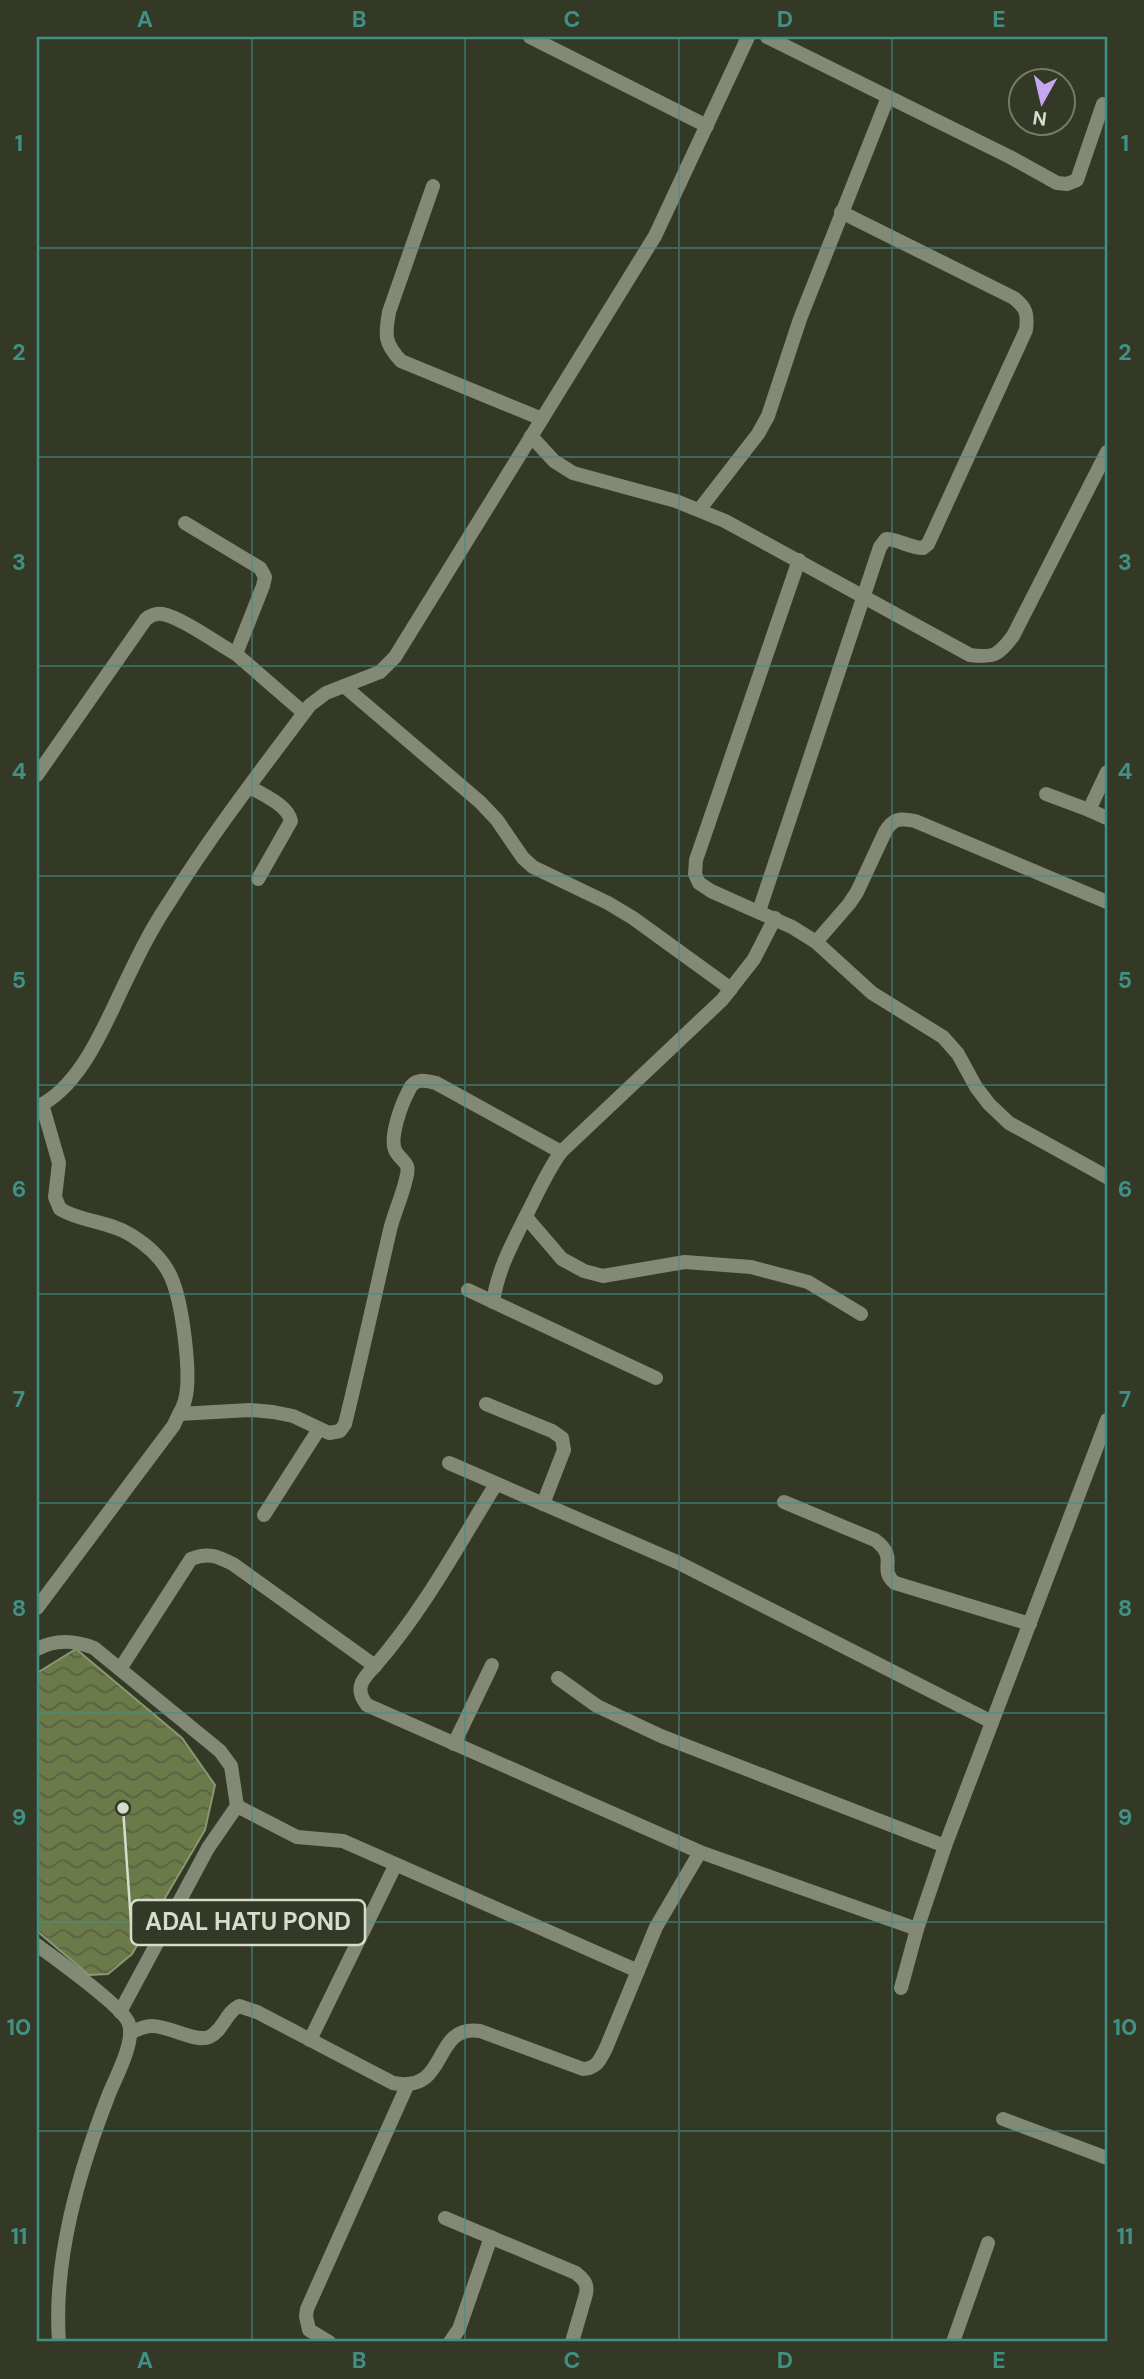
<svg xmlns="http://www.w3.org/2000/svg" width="1144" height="2379" font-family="'DM Sans',sans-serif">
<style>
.water{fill:url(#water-waves);stroke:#8b9771;stroke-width:2}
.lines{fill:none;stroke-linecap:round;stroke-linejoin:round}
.minor{stroke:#828974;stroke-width:14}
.grid{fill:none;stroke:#419086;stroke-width:2;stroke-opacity:0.55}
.leader{fill:none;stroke:#d7dccf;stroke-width:2.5}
.callout-dot{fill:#d7dccf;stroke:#333925;stroke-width:2.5}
.callout{fill:#333925;stroke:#d7dccf;stroke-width:2.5}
.callout-label{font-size:24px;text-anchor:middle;font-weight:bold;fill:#d7dccf}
.neatline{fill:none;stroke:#419086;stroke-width:2.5}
.grid-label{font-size:23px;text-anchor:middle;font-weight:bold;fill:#419086}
</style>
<defs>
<pattern id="water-waves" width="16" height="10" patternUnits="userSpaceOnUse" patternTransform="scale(1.75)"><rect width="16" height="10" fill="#6b7a49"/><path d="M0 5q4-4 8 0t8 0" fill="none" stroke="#586144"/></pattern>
</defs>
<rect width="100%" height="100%" fill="#333925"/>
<polygon class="water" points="76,1649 182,1738 215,1785 205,1830 132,1954 108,1974 89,1975 37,1931 37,1673"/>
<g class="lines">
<g class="minor">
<polyline points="530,37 707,126"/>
<polyline points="767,37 1010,157 1057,183 1067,184 1077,180 1103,104"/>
<path d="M433 186 389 312C385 335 384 343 401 361L542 419"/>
<path d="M531 436 554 461 573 473 676 501 725 521 970 655C994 658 999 655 1013 636L1107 452"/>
<polyline points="699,510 758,434 768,416 800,319 888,97"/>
<polyline points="185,523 260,568 265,577 263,586 236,654 304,713"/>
<polyline points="799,560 696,860 695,874 699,883 711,891 792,927 816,942 872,993 943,1037 958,1054 976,1087 989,1104 1009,1123 1107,1177"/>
<polyline points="344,686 480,802 497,820 523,858 533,867 608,903 633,918 731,989"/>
<polyline points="1107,772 1089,810 1107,818"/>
<path d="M37 775 146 619C151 615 155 613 162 614 181 617 218 644 236 654"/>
<path d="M250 787C263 795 288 805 291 821L258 879"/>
<polyline points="1046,794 1089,810"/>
<path d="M759 911 880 547 886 539C899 539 909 548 923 548L928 544 1026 330C1028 313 1026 308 1014 298L841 212"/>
<path d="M816 942 849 904 857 892 885 832C893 818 900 818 915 821L1107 902"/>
<path d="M37 1107C81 1087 105 1024 125 983 138 956 151 929 168 904 211 835 261 770 310 705L326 693 380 672 395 657 655 236 748 37"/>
<polyline points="526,1217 562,1259 584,1271 603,1276 685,1262 751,1267 808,1282 861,1314"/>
<polyline points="468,1290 656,1378"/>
<path d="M493 1302C498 1268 514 1240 529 1210 539 1190 548 1170 561 1152L722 1000 754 959 775 918"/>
<polyline points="486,1404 552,1431 562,1438 564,1450 543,1504"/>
<path d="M179 1414 250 1410 273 1412 293 1416 329 1433 340 1431 345 1424C361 1359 375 1295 390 1230 394 1213 402 1197 406 1179 411 1162 403 1163 396 1152 388 1139 402 1103 409 1090 414 1078 425 1080 436 1083L561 1152"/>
<polyline points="449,1463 677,1562 992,1722"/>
<path d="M784 1502 875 1540C900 1559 877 1568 895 1583L1030 1624"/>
<polyline points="264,1515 319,1429"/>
<path d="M37 1608 174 1425C177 1417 183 1409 185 1400 192 1375 182 1301 171 1277 163 1259 147 1245 131 1235 109 1221 81 1222 60 1209L55 1197 59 1163 42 1104"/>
<path d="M37 1649C56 1639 74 1640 94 1648L220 1751 231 1766 237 1806"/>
<path d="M375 1666C362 1679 354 1689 367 1705L700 1852 917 1929"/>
<path d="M120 1669 191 1559C208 1552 217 1556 233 1564L375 1666C423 1611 458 1546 496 1484"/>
<polyline points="558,1678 597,1706 661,1736 945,1846"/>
<polyline points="454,1744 492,1665"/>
<path d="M37 1945C54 1958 124 2007 129 2024 135 2042 116 2077 109 2094 79 2171 53 2259 59 2342"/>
<polyline points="901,1988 917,1929 945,1846 1107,1420"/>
<polyline points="120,2012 208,1848 237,1806 297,1837 343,1841 638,1971"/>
<path d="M130 2033C136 2030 144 2026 151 2026 168 2025 195 2043 209 2037 223 2031 226 2012 239 2006L257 2012 393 2083C451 2094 430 2024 480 2031L583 2069C597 2068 600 2060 606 2048L656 1927 700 1852"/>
<polyline points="310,2040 395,1866"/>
<polyline points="1003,2119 1107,2158"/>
<path d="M445 2218 576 2273C584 2280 588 2283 586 2294L572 2342"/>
<polyline points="329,2342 309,2330 306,2316 307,2309 407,2086"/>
<polyline points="450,2342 459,2329 491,2237"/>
<polyline points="953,2342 988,2243"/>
</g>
</g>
<path class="grid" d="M252 37V2342M465 37V2342M679 37V2342M892 37V2342M37 248H1107M37 457H1107M37 666H1107M37 876H1107M37 1085H1107M37 1294H1107M37 1503H1107M37 1713H1107M37 1922H1107M37 2131H1107"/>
<path class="leader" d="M123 1808L131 1922"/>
<circle class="callout-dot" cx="123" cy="1808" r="7"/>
<rect class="callout" x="131" y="1900" width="234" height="45" rx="7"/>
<g class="callout-label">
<text x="248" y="1930">ADAL HATU POND</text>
</g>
<rect width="1144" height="2379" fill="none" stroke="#333925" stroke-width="77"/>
<g transform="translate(1042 102) rotate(188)"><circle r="33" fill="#333925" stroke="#757a69" stroke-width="2"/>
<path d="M0-5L12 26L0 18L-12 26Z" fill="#c5a6f0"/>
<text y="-10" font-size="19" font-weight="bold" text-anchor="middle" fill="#d7dccf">N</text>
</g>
<rect x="38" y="38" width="1068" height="2302" class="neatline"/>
<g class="grid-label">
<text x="145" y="27">A</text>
<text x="359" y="27">B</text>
<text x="572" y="27">C</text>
<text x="785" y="27">D</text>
<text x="999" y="27">E</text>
<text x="19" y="151">1</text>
<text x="1125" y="151">1</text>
<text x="19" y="360">2</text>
<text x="1125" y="360">2</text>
<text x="19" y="570">3</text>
<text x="1125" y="570">3</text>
<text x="19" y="779">4</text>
<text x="1125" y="779">4</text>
<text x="19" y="988">5</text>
<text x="1125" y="988">5</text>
<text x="19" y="1197">6</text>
<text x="1125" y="1197">6</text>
<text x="19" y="1407">7</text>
<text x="1125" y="1407">7</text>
<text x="19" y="1616">8</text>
<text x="1125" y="1616">8</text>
<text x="19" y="1825">9</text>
<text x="1125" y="1825">9</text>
<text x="19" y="2035">10</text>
<text x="1125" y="2035">10</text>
<text x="19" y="2244">11</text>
<text x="1125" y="2244">11</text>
<text x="145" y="2368">A</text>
<text x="359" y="2368">B</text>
<text x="572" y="2368">C</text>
<text x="785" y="2368">D</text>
<text x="999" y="2368">E</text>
</g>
</svg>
